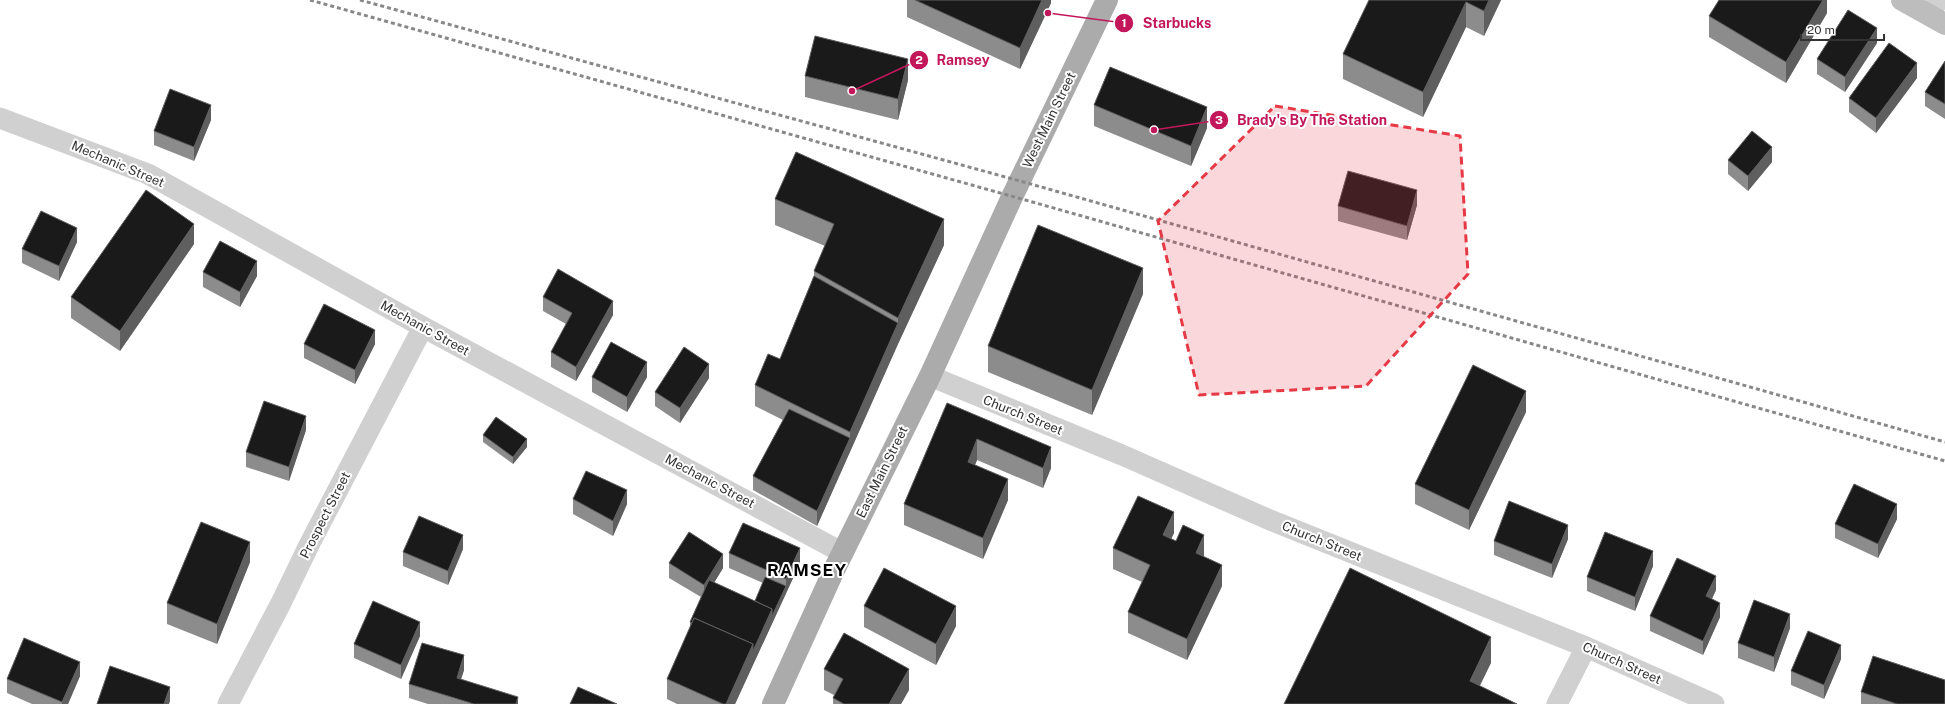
<svg xmlns="http://www.w3.org/2000/svg" width="1945" height="704" font-family="'Public Sans',sans-serif">
<style>
.lines{fill:none;stroke-linecap:round;stroke-linejoin:round}
.street{stroke:#d0d0d0;stroke-width:21}
.secondary{stroke:#bdbdbd;stroke-width:22}
.primary{stroke:#ababab;stroke-width:22}
.rail{stroke:#888;stroke-width:3;stroke-dasharray:4 3;stroke-linecap:butt}
.wall{fill:#8c8c8c}
.shaded-wall{fill:#5f5f5f}
.building{fill:#1a1a1a;stroke:#5f5f5f}
.marked{fill:#e63946;fill-opacity:0.2;stroke:#e63946;stroke-width:3;stroke-dasharray:8 5;stroke-linejoin:round}
.labels{text-anchor:middle;dominant-baseline:central;stroke-width:4;stroke-linejoin:round;paint-order:stroke}
.street-label{font-size:13px;fill:#333;stroke:#fff}
.district-label{font-size:17px;font-weight:bold;letter-spacing:1px;fill:#000;stroke:#fff}
.leader{fill:none;stroke:#c2185b;stroke-width:1.5}
.callout-dot{fill:#c2185b;stroke:#fff;stroke-width:1.5}
.mark-label{font-size:12px;text-anchor:middle;font-weight:bold;fill:#fff}
.callout-label{font-size:14px;text-anchor:middle;font-weight:bold;fill:#c2185b;stroke:#fff;stroke-width:4;stroke-linejoin:round;paint-order:stroke}
</style>
<rect width="100%" height="100%" fill="#fff"/>
<g class="lines">
<g class="street">
<polyline points="1930,15 1938,0"/>
<polyline points="0,118 148,174 423,327 843,553"/>
<polyline points="930,376 1122,455 1270,520 1586,647 1714,704"/>
<polyline points="228,704 281,603 309,545 423,327"/>
<polyline points="1557,704 1586,647"/>
</g>
<polyline class="secondary" points="1902,0 1945,24"/>
<polyline class="primary" points="773,704 834,570 930,376 1012,197 1107,0"/>
<g class="rail">
<polyline points="310,0 1036,203 1945,461"/>
<polyline points="360,0 1020,181 1945,442"/>
</g>
</g>
<g class="wall">
<polygon points="907,0 1051,0 1051,3 1020,69 907,17"/>
<polygon points="1369,0 1501,0 1484,36 1466,27 1423,117 1343,79 1343,54"/>
<polygon points="1827,0 1827,13 1786,83 1709,37 1709,16"/>
<polygon points="1877,43 1845,92 1817,74 1817,59"/>
<polygon points="1945,61 1945,119 1925,106 1925,92"/>
<polygon points="805,76 908,80 898,120 805,97"/>
<polygon points="1917,78 1876,133 1849,112 1849,98"/>
<polygon points="1094,105 1207,128 1191,166 1094,126"/>
<polygon points="211,120 194,161 154,145 154,131"/>
<polygon points="1728,160 1772,162 1748,191 1728,174"/>
<polygon points="775,199 944,245 898,344 817,526 753,490 753,476 783,420 755,406 755,385 780,359 814,276 814,271 825,246 775,225"/>
<polygon points="1417,205 1407,240 1338,221 1338,206"/>
<polygon points="77,242 59,281 22,263 22,249"/>
<polygon points="194,244 120,351 71,318 71,297"/>
<polygon points="203,272 257,276 240,307 203,287"/>
<polygon points="1143,294 1092,415 988,372 988,346"/>
<polygon points="543,297 613,315 576,381 551,367 551,352 566,324 543,311"/>
<polygon points="304,344 375,344 355,384 304,358"/>
<polygon points="592,377 647,377 627,412 592,392"/>
<polygon points="709,378 680,423 655,406 655,392"/>
<polygon points="947,403 1051,468 1043,488 977,460 975,465 1008,500 983,559 904,525 904,504"/>
<polygon points="1526,412 1469,530 1415,504 1415,484"/>
<polygon points="306,430 289,481 246,467 246,452"/>
<polygon points="483,435 527,447 513,464 483,442"/>
<polygon points="573,499 627,504 613,536 573,514"/>
<polygon points="1897,519 1878,558 1835,538 1835,524"/>
<polygon points="1174,533 1171,539 1204,556 1204,557 1222,586 1187,660 1128,633 1128,612 1142,582 1113,569 1113,548"/>
<polygon points="1568,539 1552,578 1494,555 1494,541"/>
<polygon points="463,549 448,585 403,566 403,552"/>
<polygon points="729,553 800,563 735,704 677,704 667,699 667,679 690,628 690,622 701,597 669,578 669,563 723,568 714,583 755,601 763,583 729,568"/>
<polygon points="250,562 217,644 167,624 167,603"/>
<polygon points="1653,566 1635,611 1587,591 1587,577"/>
<polygon points="1716,590 1712,599 1720,617 1703,655 1650,631 1650,616"/>
<polygon points="864,606 956,626 936,665 864,627"/>
<polygon points="1790,628 1774,672 1738,658 1738,643"/>
<polygon points="420,636 401,679 354,658 354,644"/>
<polygon points="1841,659 1824,699 1791,685 1791,671"/>
<polygon points="824,669 909,690 901,704 833,704 833,698 834,695 824,690"/>
<polygon points="464,670 461,679 518,704 428,704 409,698 409,684"/>
<polygon points="80,676 68,704 32,704 7,693 7,679"/>
<polygon points="1861,692 1945,704 1861,704"/>
</g>
<g class="shaded-wall">
<polygon points="1042,0 1051,0 1051,3 1020,69 1020,48"/>
<polygon points="1489,0 1501,0 1484,36 1484,11"/>
<polygon points="1823,0 1827,0 1827,13 1786,83 1786,62"/>
<polygon points="1466,2 1466,27 1423,117 1423,92"/>
<polygon points="1877,28 1877,43 1845,92 1845,77"/>
<polygon points="908,59 908,80 898,120 898,99"/>
<polygon points="1917,63 1917,78 1876,133 1876,118"/>
<polygon points="211,105 211,120 194,161 194,147"/>
<polygon points="1207,107 1207,128 1191,166 1191,146"/>
<polygon points="1772,147 1772,162 1748,191 1748,176"/>
<polygon points="1417,190 1417,205 1407,240 1407,226"/>
<polygon points="944,219 944,245 898,344 817,526 817,511 850,438 850,432 898,323 898,318"/>
<polygon points="194,224 194,244 120,351 120,331"/>
<polygon points="77,228 77,242 59,281 59,266"/>
<polygon points="257,261 257,276 240,307 240,292"/>
<polygon points="1143,268 1143,294 1092,415 1092,390"/>
<polygon points="613,301 613,315 576,381 576,367"/>
<polygon points="375,330 375,344 355,384 355,370"/>
<polygon points="647,362 647,377 627,412 627,397"/>
<polygon points="709,364 709,378 680,423 680,408"/>
<polygon points="1526,391 1526,412 1469,530 1469,510"/>
<polygon points="306,416 306,430 289,481 289,467"/>
<polygon points="527,439 527,447 513,464 513,457"/>
<polygon points="977,439 977,460 968,482 968,462"/>
<polygon points="1051,447 1051,468 1043,488 1043,468"/>
<polygon points="1008,479 1008,500 983,559 983,538"/>
<polygon points="627,490 627,504 613,536 613,521"/>
<polygon points="1897,504 1897,519 1878,558 1878,544"/>
<polygon points="1174,512 1174,533 1163,556 1163,535"/>
<polygon points="1568,525 1568,539 1552,578 1552,564"/>
<polygon points="463,535 463,549 448,585 448,571"/>
<polygon points="1204,535 1204,556 1196,573 1196,553"/>
<polygon points="250,542 250,562 217,644 217,624"/>
<polygon points="800,548 800,563 735,704 726,704 753,644 772,609 786,586 786,579"/>
<polygon points="1653,551 1653,566 1635,611 1635,597"/>
<polygon points="723,554 723,568 704,599 704,585"/>
<polygon points="1222,565 1222,586 1187,660 1187,639"/>
<polygon points="1716,576 1716,590 1706,611 1706,596"/>
<polygon points="1720,603 1720,617 1703,655 1703,641"/>
<polygon points="956,606 956,626 936,665 936,644"/>
<polygon points="1790,614 1790,628 1774,672 1774,657"/>
<polygon points="420,622 420,636 401,679 401,665"/>
<polygon points="1491,637 1491,663 1471,704 1470,681"/>
<polygon points="1841,645 1841,659 1824,699 1824,685"/>
<polygon points="464,655 464,670 457,692 457,678"/>
<polygon points="80,662 80,676 68,704 62,704 62,702"/>
<polygon points="909,669 909,690 901,704 889,704"/>
<polygon points="170,687 170,701 169,704 164,704"/>
<polygon points="518,697 518,704 516,704"/>
</g>
<g class="building">
<polygon points="915,0 1042,0 1020,48"/>
<polygon points="1369,0 1489,0 1484,11 1466,2 1423,92 1343,54"/>
<polygon points="1719,0 1823,0 1786,62 1709,16"/>
<polygon points="1848,10 1877,28 1845,77 1817,59"/>
<polygon points="815,36 908,59 898,99 805,76"/>
<polygon points="1889,43 1917,63 1876,118 1849,98"/>
<polygon points="1945,61 1945,104 1925,92"/>
<polygon points="1110,67 1207,107 1191,146 1094,105"/>
<polygon points="170,89 211,105 194,147 154,131"/>
<polygon points="1752,131 1772,147 1748,176 1728,160"/>
<polygon points="796,152 944,219 898,318 814,271 834,224 775,199"/>
<polygon points="1348,171 1417,190 1407,226 1338,206"/>
<polygon points="146,190 194,224 120,331 71,297"/>
<polygon points="41,211 77,228 59,266 22,249"/>
<polygon points="1038,225 1143,268 1092,390 988,346"/>
<polygon points="220,241 257,261 240,292 203,272"/>
<polygon points="558,269 613,301 576,367 551,352 572,313 543,297"/>
<polygon points="814,276 898,323 850,432 755,385 768,354 780,359"/>
<polygon points="324,304 375,330 355,370 304,344"/>
<polygon points="611,342 647,362 627,397 592,377"/>
<polygon points="684,347 709,364 680,408 655,392"/>
<polygon points="1473,365 1526,391 1469,510 1415,484"/>
<polygon points="264,401 306,416 289,467 246,452"/>
<polygon points="947,403 1051,447 1043,468 977,439 968,462 1008,479 983,538 904,504"/>
<polygon points="789,409 850,438 817,511 753,476"/>
<polygon points="496,417 527,439 513,457 483,435"/>
<polygon points="586,471 627,490 613,521 573,499"/>
<polygon points="1854,484 1897,504 1878,544 1835,524"/>
<polygon points="1138,496 1174,512 1163,535 1176,541 1183,525 1204,535 1196,553 1222,565 1187,639 1128,612 1150,565 1113,548"/>
<polygon points="1509,501 1568,525 1552,564 1494,541"/>
<polygon points="419,516 463,535 448,571 403,552"/>
<polygon points="201,522 250,542 217,624 167,603"/>
<polygon points="743,523 800,548 786,579 729,553"/>
<polygon points="689,532 723,554 704,585 669,563"/>
<polygon points="1605,532 1653,551 1635,597 1587,577"/>
<polygon points="1677,558 1716,576 1706,596 1720,603 1703,641 1650,616"/>
<polygon points="884,568 956,606 936,644 864,606"/>
<polygon points="1350,568 1491,637 1470,681 1517,704 1284,704"/>
<polygon points="765,577 786,586 772,616 772,609 755,601"/>
<polygon points="709,580 772,609 753,651 753,644 694,618 692,623 690,622"/>
<polygon points="1754,600 1790,614 1774,657 1738,643"/>
<polygon points="373,601 420,622 401,665 354,644"/>
<polygon points="694,618 753,644 726,704 723,704 667,679"/>
<polygon points="1808,631 1841,645 1824,685 1791,671"/>
<polygon points="844,633 909,669 889,704 844,704 833,698 843,679 824,669"/>
<polygon points="24,638 80,662 62,702 7,679"/>
<polygon points="422,643 464,655 457,678 518,697 516,704 474,704 409,684"/>
<polygon points="1873,656 1945,680 1945,704 1897,704 1861,692"/>
<polygon points="110,666 170,687 164,704 97,704"/>
<polygon points="578,687 617,704 570,704"/>
</g>
<path class="marked" d="M1275 106 1460 136 1468 274 1366 386 1199 395 1158 221Z"/>
<g class="labels">
<g class="street-label">
<text transform="translate(1049 120) rotate(-64)">West Main Street</text>
<text transform="translate(118 164) rotate(23)">Mechanic Street</text>
<text transform="translate(425 328) rotate(29)">Mechanic Street</text>
<text transform="translate(1023 415) rotate(22)">Church Street</text>
<text transform="translate(882 472) rotate(-64)">East Main Street</text>
<text transform="translate(710 481) rotate(28)">Mechanic Street</text>
<text transform="translate(325 515) rotate(-63)">Prospect Street</text>
<text transform="translate(1322 541) rotate(22)">Church Street</text>
<text transform="translate(1622 663) rotate(24)">Church Street</text>
</g>
<g class="district-label">
<text x="807" y="570">RAMSEY</text>
</g>
</g>
<path class="leader" d="M1048 13L1124 23M852 91L919 60M1154 130L1219 120"/>
<g class="callout-dot">
<circle cx="1048" cy="13" r="4"/>
<circle cx="852" cy="91" r="4"/>
<circle cx="1154" cy="130" r="4"/>
<circle cx="1124" cy="23" r="10"/>
<circle cx="919" cy="60" r="10"/>
<circle cx="1219" cy="120" r="10"/>
</g>
<g class="mark-label">
<text x="1124" y="27">1</text>
<text x="919" y="64">2</text>
<text x="1219" y="124">3</text>
</g>
<g class="callout-label">
<text x="1177" y="28">Starbucks</text>
<text x="963" y="65">Ramsey</text>
<text x="1312" y="125">Brady's By The Station</text>
</g>
<path d="M1801 34v6h83v-6" fill="none" stroke="#333333" stroke-width="2"/>
<text x="1807" y="34" font-size="12" fill="#333333" stroke="#ffffff" stroke-width="3" paint-order="stroke">20 m</text>
</svg>
